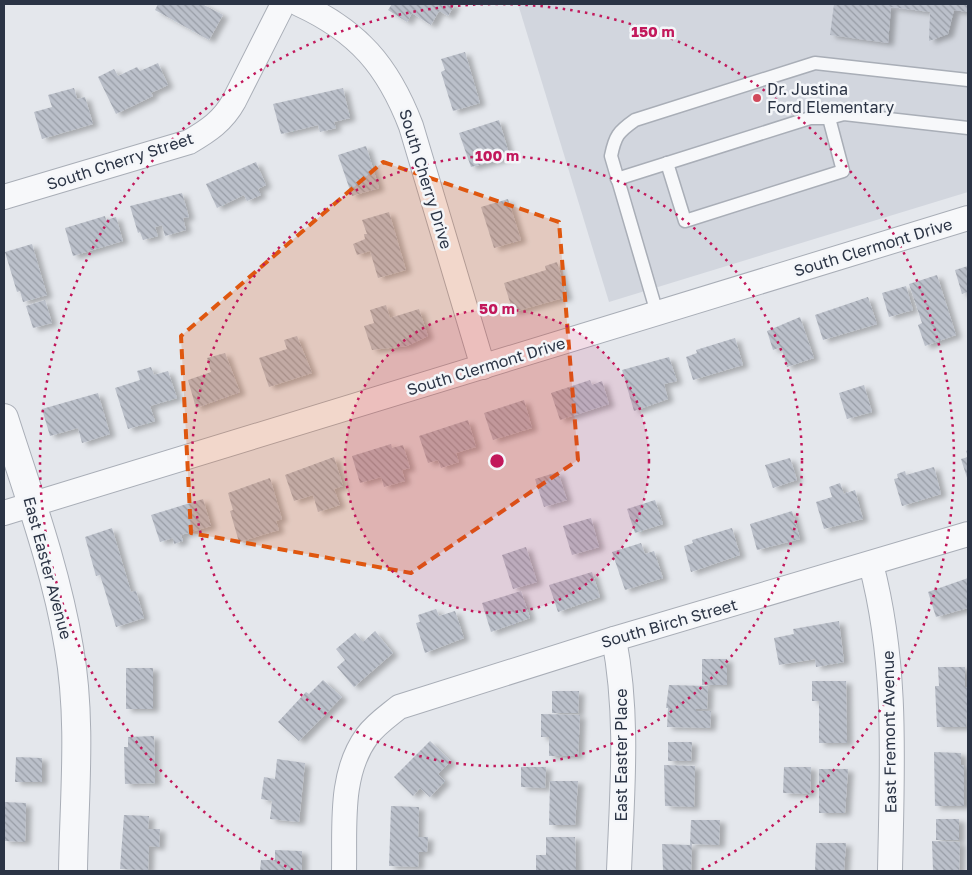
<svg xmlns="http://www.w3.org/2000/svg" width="972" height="875" font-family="'Golos Text',sans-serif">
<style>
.built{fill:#d2d6de}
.building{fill:url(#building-back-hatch);filter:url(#shadow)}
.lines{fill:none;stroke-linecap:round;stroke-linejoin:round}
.service-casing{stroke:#a9aeb7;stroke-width:15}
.minor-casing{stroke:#a9aeb7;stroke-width:26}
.tertiary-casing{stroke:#a9aeb7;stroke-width:30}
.service{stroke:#f7f8fa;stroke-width:12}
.minor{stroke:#f7f8fa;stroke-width:24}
.tertiary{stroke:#f7f8fa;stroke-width:28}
.marked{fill:#df570f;fill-opacity:0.2;stroke:#df570f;stroke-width:4;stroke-dasharray:10 6;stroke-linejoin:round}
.ring{fill:none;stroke:#c2185b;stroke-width:2.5;stroke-dasharray:2.5 5}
.poi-dot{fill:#d1495b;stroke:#f4f6f9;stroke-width:2}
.labels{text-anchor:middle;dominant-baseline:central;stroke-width:5;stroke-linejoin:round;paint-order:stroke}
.poi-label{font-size:16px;fill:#2b3445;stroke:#f4f6f9;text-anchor:start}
.street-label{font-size:16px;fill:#2b3445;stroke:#f4f6f9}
.centre{fill:#c2185b;stroke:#f4f6f9;stroke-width:2.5}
.ring-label{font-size:15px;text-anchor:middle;font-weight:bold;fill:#c2185b;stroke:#f4f6f9;stroke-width:5;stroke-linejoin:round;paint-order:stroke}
</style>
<defs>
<pattern id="building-back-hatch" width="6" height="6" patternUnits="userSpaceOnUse" patternTransform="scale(1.25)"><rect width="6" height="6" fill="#bbc0ca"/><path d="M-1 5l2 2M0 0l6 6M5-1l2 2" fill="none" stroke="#989da6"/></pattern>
<filter id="shadow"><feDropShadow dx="5.5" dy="3" stdDeviation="2.5" flood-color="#0004"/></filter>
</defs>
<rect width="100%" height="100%" fill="#e4e7ec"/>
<polygon class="built" points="518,4 968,4 968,192 609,302"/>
<g class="building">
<polygon points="158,4 202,4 223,15 209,40 155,10"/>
<polygon points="392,4 455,4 448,16 439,11 431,25 412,13 407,22 388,10"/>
<polygon points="834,4 968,4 968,12 954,10 948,34 929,41 930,12 891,7 888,43 830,35"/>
<polygon points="465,52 480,103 453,111 441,72 445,70 441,59"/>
<polygon points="158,63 168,85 151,93 153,96 116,114 98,77 114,69 118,76 137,67 140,71"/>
<polygon points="74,88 77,99 85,97 93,124 42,139 34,112 52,107 48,95"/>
<polygon points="343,88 350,118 334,122 336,128 320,132 318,125 281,134 273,104"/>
<polygon points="499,120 510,157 471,167 459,133"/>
<polygon points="366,146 379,188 352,196 338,155"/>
<polygon points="256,162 266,185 258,189 261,195 247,201 244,195 217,208 206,184"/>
<polygon points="182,193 189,217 183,218 186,230 165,236 162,225 155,227 158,236 143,240 140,232 138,233 130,206"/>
<polygon points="508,199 521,240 494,248 481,207"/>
<polygon points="389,212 406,270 378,278 370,251 357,255 353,244 365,239 364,234 367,234 362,220"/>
<polygon points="105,216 106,220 116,217 123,241 73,256 65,228"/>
<polygon points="32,244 47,295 23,302 20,291 17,292 5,252"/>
<polygon points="557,262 567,297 513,312 504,283 546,270 545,266"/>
<polygon points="968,266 968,292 962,294 955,270"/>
<polygon points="937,275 956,335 925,346 918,325 922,323 909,284"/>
<polygon points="906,286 913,310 889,317 882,293"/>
<polygon points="868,297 877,324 823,340 815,315"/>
<polygon points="45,300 52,323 33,328 26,306"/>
<polygon points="386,305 390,318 419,309 428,336 407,346 372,350 364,326 374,323 370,310"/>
<polygon points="800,317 814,358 787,367 781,347 773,350 767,331"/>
<polygon points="297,336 312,373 269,387 259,358 287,349 284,340"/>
<polygon points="735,338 743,365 693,380 686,357 697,353 696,350"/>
<polygon points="225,353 240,392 196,408 188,380 211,372 207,358"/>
<polygon points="669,357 677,381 664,384 668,399 634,411 622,370"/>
<polygon points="151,367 154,375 168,371 177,398 150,406 155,421 128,429 115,388 140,380 137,371"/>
<polygon points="590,380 592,385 602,381 609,404 560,420 551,393"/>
<polygon points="864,385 872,412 847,419 839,393"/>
<polygon points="98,393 110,434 82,443 78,428 50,436 42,409"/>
<polygon points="524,400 532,428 493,440 484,413"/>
<polygon points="468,420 476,447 456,453 459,462 441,468 438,460 428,463 419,436"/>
<polygon points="391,444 392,448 403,445 410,468 402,470 405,481 384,487 381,477 360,483 352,456"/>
<polygon points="968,450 968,481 961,459 968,457 966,451"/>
<polygon points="334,457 343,486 334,489 340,505 318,512 313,495 294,501 285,475"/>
<polygon points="790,458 797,480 773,488 765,465"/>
<polygon points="934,467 941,494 902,506 894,479 898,478 897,474 905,471 906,475"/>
<polygon points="558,472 567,500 544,507 535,479"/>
<polygon points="270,478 282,519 276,521 279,530 239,542 230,511 233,510 228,493"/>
<polygon points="840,483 844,494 855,490 863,519 824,529 816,502 832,497 829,487"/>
<polygon points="203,499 211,526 181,535 183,541 174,544 173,538 160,542 151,515"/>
<polygon points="655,500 663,524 635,533 627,509"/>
<polygon points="792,511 800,539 757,550 750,524"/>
<polygon points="591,518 599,547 572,555 563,526"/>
<polygon points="112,528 131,592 136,591 144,618 116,627 100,575 96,576 85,537"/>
<polygon points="732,528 740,555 691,572 684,546 693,543 692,540"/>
<polygon points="641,543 645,554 654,551 663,578 625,590 612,552"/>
<polygon points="526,547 537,582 513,589 502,555"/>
<polygon points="592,572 600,597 558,612 549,585"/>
<polygon points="968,578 968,608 936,617 928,592"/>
<polygon points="521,591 530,618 491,632 482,603"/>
<polygon points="436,609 439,616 455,611 464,638 425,653 416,623 420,622 418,615"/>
<polygon points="839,621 844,662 816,667 815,659 779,665 774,638 794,634 793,629"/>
<polygon points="375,631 393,653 354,687 337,667 345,660 336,649 355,633 363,642"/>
<rect x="702" y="659" width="25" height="26"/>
<polygon points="938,667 965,667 965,687 968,687 966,727 937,727 935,686 939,686"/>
<rect x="126" y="668" width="27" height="41"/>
<polygon points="323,680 342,697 299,741 278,722 306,692 309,694"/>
<polygon points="812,681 846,681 847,743 819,743 819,701 812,701"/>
<polygon points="669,685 708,686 707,709 696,709 696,711 711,711 710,728 667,727 668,708 666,708"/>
<polygon points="552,691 579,691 578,713 552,713"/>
<polygon points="541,714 580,715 578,756 549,756 549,737 541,737"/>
<polygon points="154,736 155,783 125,784 124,747 128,747 128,737"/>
<polygon points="430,741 451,761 438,774 445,781 430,797 420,788 413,796 394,777"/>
<polygon points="668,742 692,742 691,761 668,761"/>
<polygon points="934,752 961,753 961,765 964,765 964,806 935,806"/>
<polygon points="16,757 42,758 42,782 15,782"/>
<polygon points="277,759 305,763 299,822 270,819 272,801 261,799 264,777 275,779"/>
<polygon points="664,765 695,766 694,807 665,806"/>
<polygon points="521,767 546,767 545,788 521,787"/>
<polygon points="784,767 811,767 810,794 783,793"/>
<polygon points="819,769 848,769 845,813 819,813"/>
<polygon points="550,781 578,781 575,825 549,825"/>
<polygon points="4,802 26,803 25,842 4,841"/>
<polygon points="391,806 419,807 418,837 428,837 427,852 419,852 418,867 389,866"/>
<polygon points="124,815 149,816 148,829 160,829 159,847 149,846 148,870 120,869"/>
<rect x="936" y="819" width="23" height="21"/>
<polygon points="691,820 720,820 719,845 692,844 691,871 663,871 662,844 690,845"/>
<polygon points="546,837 575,837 576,871 536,871 536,855 546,855"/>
<polygon points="932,841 960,842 959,871 933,871"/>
<polygon points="816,843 846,843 844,871 815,871"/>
<polygon points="275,850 302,851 302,871 260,871 261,860 275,860"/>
</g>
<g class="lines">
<defs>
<g id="service">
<polyline points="667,163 685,221 843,171 829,118"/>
<polyline points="617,179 810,118 829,118 844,114 968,128"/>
<path d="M657 313 611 156C615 136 618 132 635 120L815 63 968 80"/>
</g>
<g id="minor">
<path d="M299 4C358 31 388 66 411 126L483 367"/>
<path d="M4 197 189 142C208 131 223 121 234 101L283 4"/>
<polyline points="4,513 968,218"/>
<path d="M871 564C898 667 892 766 890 871"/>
<path d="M614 639C629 716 622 793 619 871"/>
<path d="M344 871C345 827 339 774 367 736 376 724 388 716 399 707L614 639 968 534"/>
</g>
<path id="tertiary" d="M4 418C28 493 56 569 69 648 82 721 74 798 73 871"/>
</defs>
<use href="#service" class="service-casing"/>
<use href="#minor" class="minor-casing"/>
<use href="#tertiary" class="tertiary-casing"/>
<use href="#service" class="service"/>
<use href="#minor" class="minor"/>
<use href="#tertiary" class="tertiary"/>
</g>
<path class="marked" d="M383 162 559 222 578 460 411 573 191 533 181 336Z"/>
<circle cx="497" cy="461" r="152" fill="#c2185b" fill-opacity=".12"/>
<g class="ring">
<circle cx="497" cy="461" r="152"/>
<circle cx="497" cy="461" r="305"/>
<path d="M293 870A457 457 0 1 1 701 870"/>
</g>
<circle class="poi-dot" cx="757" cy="98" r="5"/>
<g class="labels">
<g class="poi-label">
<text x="767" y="89">Dr. Justina<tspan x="767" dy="18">Ford Elementary</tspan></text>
</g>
<g class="street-label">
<text transform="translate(120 161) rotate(-18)">South Cherry Street</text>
<text transform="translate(426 179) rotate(73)">South Cherry Drive</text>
<text transform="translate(873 247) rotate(-17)">South Clermont Drive</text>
<text transform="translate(486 366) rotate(-17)">South Clermont Drive</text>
<text transform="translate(48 568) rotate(75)">East Easter Avenue</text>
<text transform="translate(669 623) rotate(-16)">South Birch Street</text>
<text transform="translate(889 732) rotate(-91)">East Fremont Avenue</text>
<text transform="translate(621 755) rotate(-90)">East Easter Place</text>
</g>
</g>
<circle cx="497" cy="461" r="8" class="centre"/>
<g class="ring-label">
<text x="653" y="37">150 m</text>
<text x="497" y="161">100 m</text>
<text x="497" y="314">50 m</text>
</g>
<rect width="972" height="875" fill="none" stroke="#2b3445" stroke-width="10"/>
</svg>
